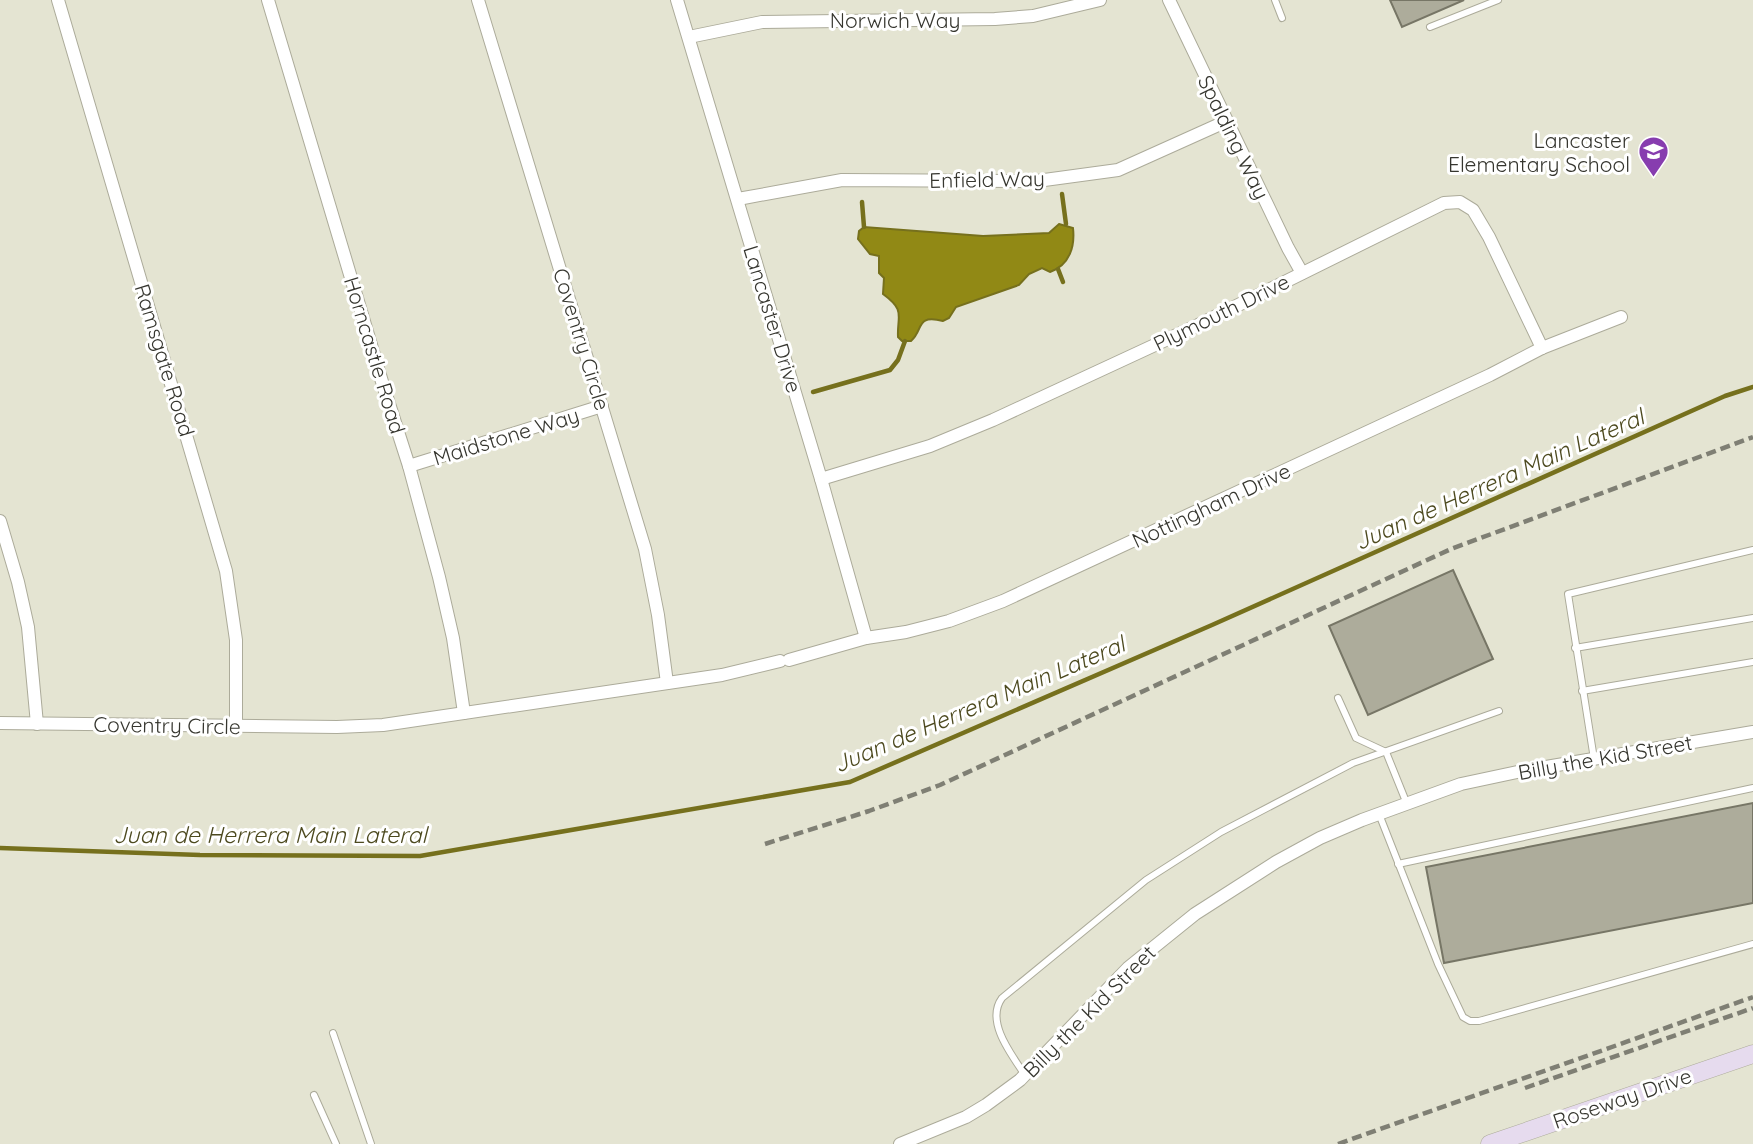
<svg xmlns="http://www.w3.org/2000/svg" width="1753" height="1144" font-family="Quicksand,sans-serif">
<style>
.water{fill:#918915;stroke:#76701d;stroke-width:2}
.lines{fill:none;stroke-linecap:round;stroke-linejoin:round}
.stream{stroke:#76701d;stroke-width:4.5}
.building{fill:#adac9b;stroke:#777666;stroke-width:2}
.lane-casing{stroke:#acab9a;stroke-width:8}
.street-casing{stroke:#acab9a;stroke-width:14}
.secondary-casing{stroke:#acab9a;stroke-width:19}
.lane{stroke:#fff;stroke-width:6}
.street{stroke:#fff;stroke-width:12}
.secondary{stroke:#e6dbee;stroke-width:18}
.rail{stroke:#7f7f74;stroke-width:4.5;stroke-dasharray:10 5;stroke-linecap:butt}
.labels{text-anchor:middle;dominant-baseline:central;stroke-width:6;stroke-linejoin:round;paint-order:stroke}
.street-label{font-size:21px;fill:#36362f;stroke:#fff}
.poi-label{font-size:21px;fill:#36362f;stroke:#fff;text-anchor:end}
.water-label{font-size:23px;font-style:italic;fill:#4d4a1f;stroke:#fff}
</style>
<rect width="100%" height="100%" fill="#e4e4d2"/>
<path class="water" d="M1059 224 1073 228C1075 246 1070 265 1050 272L1042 268 1029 274 1019 285 956 307 949 318 943 321C915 314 924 330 911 341H902L898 337C897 315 906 311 883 294L884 278 879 273V256L870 254 858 239 859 231 864 227 983 236 1049 233Z"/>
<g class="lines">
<g class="stream">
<polyline points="1062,194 1066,224"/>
<polyline points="862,202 864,227"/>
<polyline points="1058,269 1063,282"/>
<polyline points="813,392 890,370 898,360 905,341"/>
<polyline points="0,848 200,855 420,856 850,782 1212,625 1725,396 1753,387"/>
</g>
</g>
<g class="building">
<polygon points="1390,0 1464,0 1402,27"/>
<polygon points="1453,570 1493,659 1368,715 1329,626"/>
<polygon points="1753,803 1753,903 1444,963 1426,867"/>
</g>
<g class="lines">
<defs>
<g id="lane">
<polyline points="1275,0 1282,18"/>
<polyline points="1430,27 1498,0"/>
<polyline points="1575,648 1753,618"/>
<polyline points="1582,691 1753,662"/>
<polyline points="1338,698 1356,738 1386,752 1407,804"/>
<polyline points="1594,759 1568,594 1753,550"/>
<polyline points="1379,814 1438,964 1463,1017 1470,1021 1479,1021 1753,944"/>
<polyline points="1398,864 1753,788"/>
<polyline points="333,1033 371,1144"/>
<path d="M1025 1075C1011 1054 985 1021 1002 998L1146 880 1221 832 1353 763 1499 711"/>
<polyline points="314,1095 336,1144"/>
</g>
<g id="street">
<polyline points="58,0 226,571 236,640 236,726"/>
<polyline points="268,0 383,385 409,466 439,577 453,638 464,713"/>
<polyline points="478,0 645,549 658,615 667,683"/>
<polyline points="677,0 821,479 866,638"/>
<polyline points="1169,0 1288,248 1302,273"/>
<polyline points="689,37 762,22 995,19 1033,16 1100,0"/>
<polyline points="738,199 842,180 1037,181 1118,170 1227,121"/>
<polyline points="409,466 602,406"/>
<polyline points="821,479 930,446 993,420 1198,325 1444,203 1460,202 1473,210 1489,237 1542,348"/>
<polyline points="0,521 18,582 28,627 37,724"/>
<polyline points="789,660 866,638 906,632 949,621 1003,601 1490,375 1542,348 1621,317"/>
<polyline points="0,723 337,727 383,725 722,675 780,661"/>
<polyline points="900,1144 966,1117 986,1105 1020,1080 1128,968 1195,914 1276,862 1320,838 1362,820 1461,784 1522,771 1753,732"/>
</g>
<polyline id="secondary" points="1490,1144 1753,1054"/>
</defs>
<use href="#lane" class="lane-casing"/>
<use href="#street" class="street-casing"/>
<use href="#secondary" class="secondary-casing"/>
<use href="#lane" class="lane"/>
<use href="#street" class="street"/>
<use href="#secondary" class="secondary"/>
<g class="rail">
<polyline points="765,844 869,811 940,785 1451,549 1753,437"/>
<polyline points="1525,1088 1753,1008"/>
<polyline points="1338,1144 1753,997"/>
</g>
</g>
<defs>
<symbol id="school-pin" viewBox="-11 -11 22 30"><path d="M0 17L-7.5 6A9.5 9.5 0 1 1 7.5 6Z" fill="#873daf" stroke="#fff"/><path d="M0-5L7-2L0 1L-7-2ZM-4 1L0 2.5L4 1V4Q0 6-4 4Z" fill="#fff"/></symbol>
</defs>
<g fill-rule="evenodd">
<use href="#school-pin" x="1636" y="134" width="35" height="47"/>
</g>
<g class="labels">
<g class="street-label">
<text x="895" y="20">Norwich Way</text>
<text transform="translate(1234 137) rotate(64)">Spalding Way</text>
<text transform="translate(987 179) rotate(-1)">Enfield Way</text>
<text transform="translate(1221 312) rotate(-26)">Plymouth Drive</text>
<text transform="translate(773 319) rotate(73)">Lancaster Drive</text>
<text transform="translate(582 339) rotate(73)">Coventry Circle</text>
<text transform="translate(375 355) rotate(73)">Horncastle Road</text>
<text transform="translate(165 360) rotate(73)">Ramsgate Road</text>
<text transform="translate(506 436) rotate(-17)">Maidstone Way</text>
<text transform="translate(1211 505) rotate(-25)">Nottingham Drive</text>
<text transform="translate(167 725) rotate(1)">Coventry Circle</text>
<text transform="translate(1605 757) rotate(-10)">Billy the Kid Street</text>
<text transform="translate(1089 1011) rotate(-45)">Billy the Kid Street</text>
<text transform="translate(1622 1098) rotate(-19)">Roseway Drive</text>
</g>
<g class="poi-label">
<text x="1630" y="140">Lancaster<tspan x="1630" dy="24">Elementary School</tspan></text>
</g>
<g class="water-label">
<text transform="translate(1499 479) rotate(-24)">Juan de Herrera Main Lateral</text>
<text transform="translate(979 704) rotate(-23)">Juan de Herrera Main Lateral</text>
<text x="270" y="834">Juan de Herrera Main Lateral</text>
</g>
</g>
</svg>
